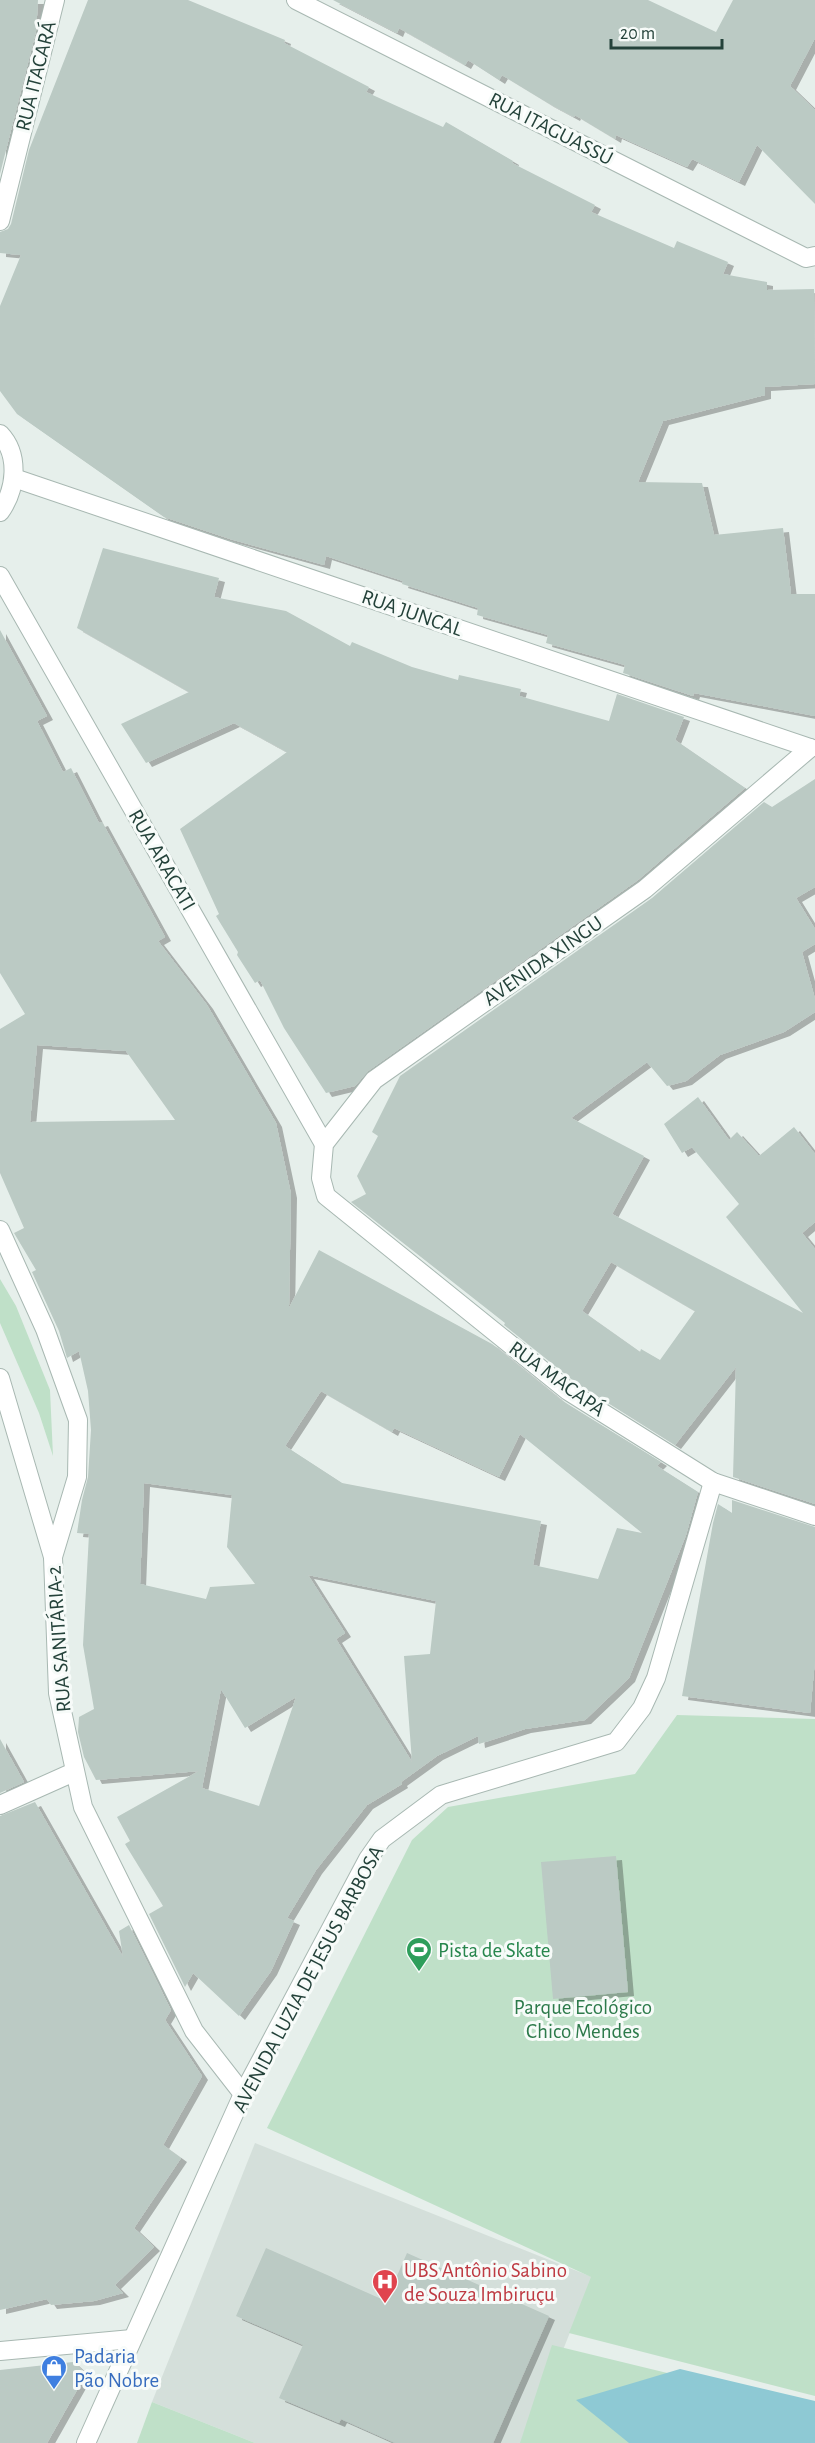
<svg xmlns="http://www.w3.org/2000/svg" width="815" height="2443" font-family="'Alegreya Sans',sans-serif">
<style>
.built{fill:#d4dfda}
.green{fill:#bfe0c8}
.water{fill:#8ec9d4}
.building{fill:#bbcac4;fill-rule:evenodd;filter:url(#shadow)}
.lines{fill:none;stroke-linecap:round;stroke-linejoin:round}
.minor-casing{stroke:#a8b8b2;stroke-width:20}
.minor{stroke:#fff;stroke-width:18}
.labels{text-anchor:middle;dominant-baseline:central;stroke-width:6;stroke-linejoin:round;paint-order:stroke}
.street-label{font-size:21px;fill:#24423a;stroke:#f7fbf9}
.leisure-label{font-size:21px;fill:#27864d;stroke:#f7fbf9;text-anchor:start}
.park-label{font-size:21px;fill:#2d7a4b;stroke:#f7fbf9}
.health-label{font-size:21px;fill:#be3a42;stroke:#f7fbf9;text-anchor:start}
.shop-label{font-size:21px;fill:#366cbe;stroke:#f7fbf9;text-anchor:start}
</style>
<defs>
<filter id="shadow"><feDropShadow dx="6" dy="4" stdDeviation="0" flood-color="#0004"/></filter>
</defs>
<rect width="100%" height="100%" fill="#e6efeb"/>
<polygon class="built" points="255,2143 592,2277 526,2443 255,2443 152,2402"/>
<g class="green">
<polygon points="0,1279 16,1306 50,1390 53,1456 39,1413 0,1323"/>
<polygon points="677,1715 815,1719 815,2396 569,2333 591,2277 267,2128 412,1840 448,1807 635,1774"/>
<polygon points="552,2345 815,2409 815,2443 520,2443"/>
<polygon points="152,2402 255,2443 137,2443"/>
</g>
<polygon class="water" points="680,2369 815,2401 815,2443 629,2443 576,2400"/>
<g class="building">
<polygon points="0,0 38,0 36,31 0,174"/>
<polygon points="88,0 188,0 285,40 284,43 369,87 366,92 443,127 446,122 513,161 512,163 595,205 591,212 674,248 677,241 728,262 723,274 767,282 767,290 814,289 815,384 765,387 765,395 663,421 638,482 702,483 714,535 783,528 791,594 815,594 815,716 694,693 693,696 623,673 625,665 546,643 548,635 477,615 478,608 402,584 403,581 326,556 324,565 230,539 164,517 17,414 0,391 0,306 21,255 0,253 0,232 8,229 11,224 29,150"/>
<polygon points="333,0 648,0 716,32 733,0 815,0 815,38 790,86 815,110 815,204 757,145 739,182 692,159 687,167 616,135 615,139 575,115 574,117 548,103 502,75 499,80 468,60 465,65 399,28 397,33"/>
<polygon points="103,548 219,578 214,597 286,611 350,646 352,642 412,667 458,680 459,675 521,689 519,696 609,721 617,694 684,717 675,740 745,788 638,880 368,1071 355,1086 326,1093 284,1028 260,980 255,983 237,955 238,952 216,916 219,914 180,829 287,752 234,723 146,763 121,724 189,692 77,628"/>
<path d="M0 630 47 716 37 721 63 772 71 768 99 823 102 822 165 937 158 941 207 1005 276 1123 291 1194 289 1308 319 1250 492 1344 561 1400 661 1462 657 1466 698 1492 686 1535 629 1678 585 1720 525 1729 479 1744 478 1736 437 1756 401 1782 402 1784 367 1805 316 1870 287 1918 294 1921 271 1971 239 2016 193 1973 185 1987 149 1914 163 1906 125 1844 130 1841 117 1817 199 1771 96 1780 84 1757 78 1732 79 1717 94 1709 83 1645 89 1534 77 1533 82 1500 88 1477 91 1430 88 1391 79 1351 67 1358 59 1331 32 1272 36 1270 14 1233 24 1228 0 1173V1029L25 1014 0 973ZM37 1045 126 1051 175 1120 30 1122ZM321 1391 392 1432 394 1428 499 1477 520 1434 642 1533 617 1528 598 1579 533 1565 541 1521 342 1483 285 1446ZM144 1483 232 1495 227 1547 255 1584 210 1587 206 1599 140 1584ZM308 1575 436 1601 430 1654 404 1656 412 1762 336 1639 345 1633ZM221 1689 245 1728 296 1697 259 1806 202 1788Z"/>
<path d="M815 779V887L796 898 815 929V944L802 952 815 999V1012L784 1032 720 1055 686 1081 667 1086 647 1062 571 1118 644 1156 612 1214 803 1313 726 1217 739 1204 692 1147 682 1153 664 1124 698 1097 729 1140 737 1132 759 1156 794 1127 815 1154V1222L802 1233 815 1249V1504L733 1477 736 1367 675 1445 575 1382 504 1325 505 1323 351 1202 366 1194 357 1176 378 1136 372 1132 400 1076 652 898 764 802 772 807ZM611 1262 695 1311 660 1360 641 1349 640 1352 582 1311Z"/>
<polygon points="732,1500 815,1527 815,1660 810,1713 682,1696 713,1523 718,1504 732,1513"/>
<polygon points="0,1739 24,1782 0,1793"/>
<polygon points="35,1802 123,1957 119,1931 129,1925 171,2010 165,2020 202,2076 163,2145 181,2158 134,2228 154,2247 115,2285 123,2293 94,2301 51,2305 47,2299 0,2310 0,1816"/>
<polygon points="616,1856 628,1992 553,1999 541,1862"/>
<polygon points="266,2248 386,2301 407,2253 549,2316 493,2443 395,2443 341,2419 339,2423 279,2398 303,2345 236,2316"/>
<polygon points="73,2362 86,2374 47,2443 0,2443 0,2370"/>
</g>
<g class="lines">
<defs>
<g id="minor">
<polyline points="296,0 806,258 815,256"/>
<polyline points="0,221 55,0"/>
<path d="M0 434C20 455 16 490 0 512"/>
<polyline points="14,478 810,748"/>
<polyline points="0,576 324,1144"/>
<polyline points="810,748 645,889 374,1080 324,1144 321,1178 326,1196 568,1391 713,1482 815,1516"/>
<polyline points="0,1230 45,1329 78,1420 77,1477 53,1557 58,1693 83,1807 194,2031 243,2094"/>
<polyline points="0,1378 53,1557"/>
<polyline points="0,1805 74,1772"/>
<polyline points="0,2351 132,2339"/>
<polyline points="86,2443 243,2094 368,1859 382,1839 441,1795 616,1742 642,1708 656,1678 713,1482"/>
</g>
</defs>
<use href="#minor" class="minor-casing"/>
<use href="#minor" class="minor"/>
</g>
<defs>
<symbol id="stadium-pin" viewBox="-11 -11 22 30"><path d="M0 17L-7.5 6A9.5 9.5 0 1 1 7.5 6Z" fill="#2e9e5b" stroke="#f7fbf9"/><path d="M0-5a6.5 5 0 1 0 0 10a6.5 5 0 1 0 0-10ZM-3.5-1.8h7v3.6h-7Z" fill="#fff"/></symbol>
<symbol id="hospital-pin" viewBox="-11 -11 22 30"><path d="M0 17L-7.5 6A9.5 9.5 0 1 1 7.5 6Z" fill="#e0444e" stroke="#f7fbf9"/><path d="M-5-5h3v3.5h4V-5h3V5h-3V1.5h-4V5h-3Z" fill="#fff"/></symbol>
<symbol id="shop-pin" viewBox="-11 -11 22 30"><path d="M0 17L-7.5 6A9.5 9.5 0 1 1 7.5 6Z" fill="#3f7fe0" stroke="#f7fbf9"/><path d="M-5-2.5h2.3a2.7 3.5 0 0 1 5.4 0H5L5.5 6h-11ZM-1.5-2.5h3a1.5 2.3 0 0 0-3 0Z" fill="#fff"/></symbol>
</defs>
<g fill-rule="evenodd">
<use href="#stadium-pin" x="404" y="1935" width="30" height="40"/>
<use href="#hospital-pin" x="370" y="2267" width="30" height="40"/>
<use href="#shop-pin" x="39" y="2353" width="30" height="40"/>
</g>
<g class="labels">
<g class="street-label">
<text transform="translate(36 76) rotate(-76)">RUA ITACARÁ</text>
<text transform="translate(551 129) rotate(27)">RUA ITAGUASSÚ</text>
<text transform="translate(412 613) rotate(19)">RUA JUNCAL</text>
<text transform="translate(162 860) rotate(60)">RUA ARACATI</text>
<text transform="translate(543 961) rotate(-35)">AVENIDA XINGU</text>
<text transform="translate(557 1379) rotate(36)">RUA MACAPÁ</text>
<text transform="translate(59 1639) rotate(-94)">RUA SANITÁRIA-2</text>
<text transform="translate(308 1979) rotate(-62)">AVENIDA LUZIA DE JESUS BARBOSA</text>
</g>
<g class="leisure-label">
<text x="438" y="1950">Pista de Skate</text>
</g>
<g class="park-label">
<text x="583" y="2007">Parque Ecológico<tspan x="583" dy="24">Chico Mendes</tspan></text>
</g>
<g class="health-label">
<text x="404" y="2270">UBS Antônio Sabino<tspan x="404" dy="24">de Souza Imbiruçu</tspan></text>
</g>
<g class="shop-label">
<text x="74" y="2356">Padaria<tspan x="74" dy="24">Pão Nobre</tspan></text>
</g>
</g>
<path d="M611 39v9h111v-9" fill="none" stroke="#24423a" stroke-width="3"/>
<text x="620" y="39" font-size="18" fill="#24423a" stroke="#f7fbf9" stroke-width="4.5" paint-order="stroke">20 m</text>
</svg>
